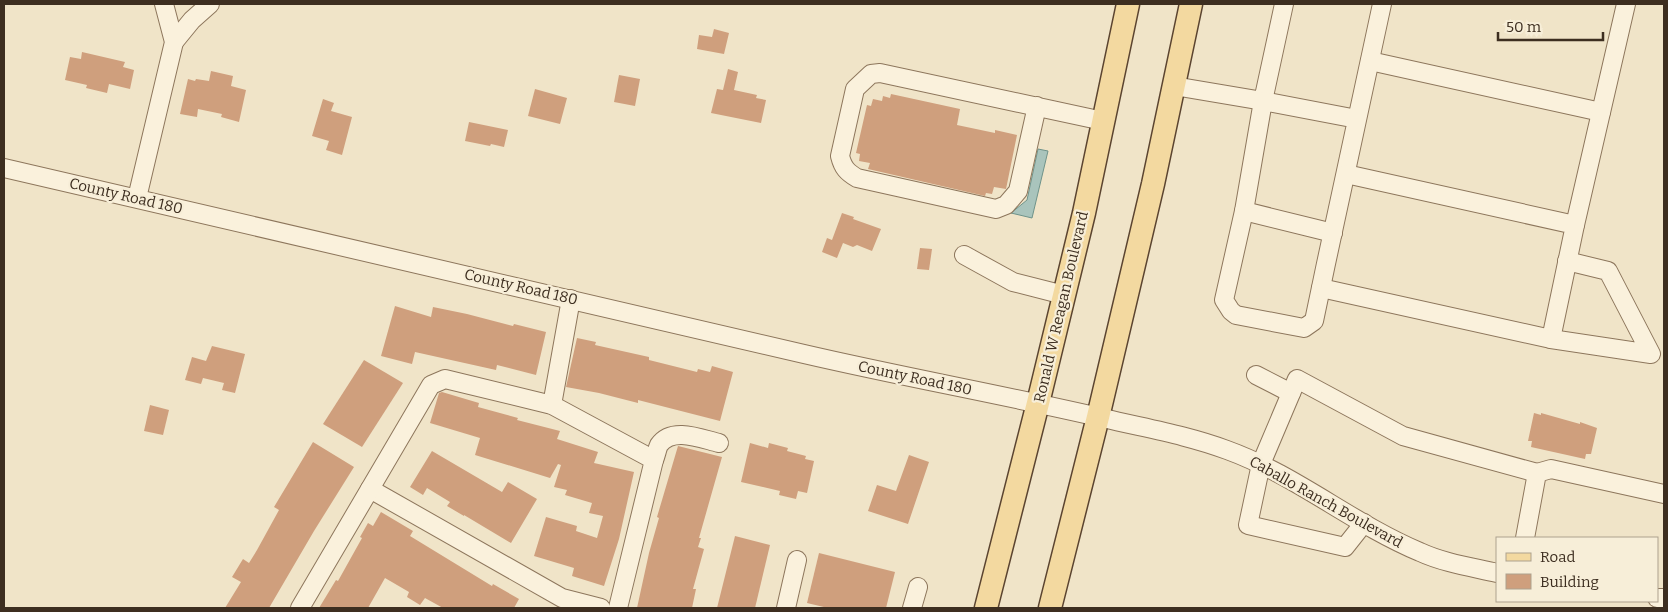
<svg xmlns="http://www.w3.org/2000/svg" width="1668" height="612" font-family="Bitter,serif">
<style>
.water{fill:#a9c4bc;stroke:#6f938a}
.building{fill:#cf9f7d}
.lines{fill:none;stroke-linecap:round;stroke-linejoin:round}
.minor-casing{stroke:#8d765c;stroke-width:20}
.major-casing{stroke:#5b4430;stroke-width:25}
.minor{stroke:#faf1dc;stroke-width:18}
.major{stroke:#f3d9a0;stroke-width:22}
.labels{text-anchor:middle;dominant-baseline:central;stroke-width:4.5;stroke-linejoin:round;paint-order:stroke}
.street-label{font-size:15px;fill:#3d2e20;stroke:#f7eed8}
</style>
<rect width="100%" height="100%" fill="#f0e4c8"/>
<polygon class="water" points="1038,149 1048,151 1032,218 1011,213 1027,200"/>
<g class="building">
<polygon points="714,29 729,33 724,54 697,49 699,35 712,37"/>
<polygon points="82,52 125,62 123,67 134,70 130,89 109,84 107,93 86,88 87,85 65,80 70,57 81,59"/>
<polygon points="728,69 738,72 734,90 757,95 756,98 766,100 761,123 711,113 717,89 723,90"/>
<polygon points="211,71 233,76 231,86 246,90 239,122 221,117 222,114 198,109 197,117 180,114 188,79 195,81 196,79 209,81"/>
<polygon points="619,75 640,79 635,106 614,102"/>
<polygon points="535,89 567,98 560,124 528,116"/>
<polygon points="891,94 960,109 957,125 995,133 995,130 1017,135 1006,189 994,187 992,194 986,193 985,196 868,169 870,163 859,161 860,154 856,153 867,105 871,106 873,99 882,101 883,96 890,98"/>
<polygon points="323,99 334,103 331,111 352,117 342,155 326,150 329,141 312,136"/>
<polygon points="469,122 508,130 504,147 491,144 490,146 465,141"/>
<polygon points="842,213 854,217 853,219 881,229 872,251 857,245 853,247 843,243 837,258 822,252 827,238 832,240"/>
<polygon points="920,248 932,249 929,270 917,269"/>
<polygon points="395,306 431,317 433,307 467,314 513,326 514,324 546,332 536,375 497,365 496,370 415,352 412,364 381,356"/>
<polygon points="577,338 596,342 595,345 649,357 649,360 697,372 698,369 710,372 712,366 733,372 720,421 638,400 638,403 599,393 566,387"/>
<polygon points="212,346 245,354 235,393 222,390 224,383 203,378 201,384 185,380 192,357 206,361"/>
<polygon points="364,360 403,383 362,447 323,424"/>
<polygon points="442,392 479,403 478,407 518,418 517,420 560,431 557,439 598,452 594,463 634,472 619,539 604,586 572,576 574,568 534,556 546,517 577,526 576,531 597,538 603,516 589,513 592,503 565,495 567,490 554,487 561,465 558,464 550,478 475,455 480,438 430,423 439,393"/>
<polygon points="150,405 169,410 163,435 144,431"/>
<polygon points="1534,413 1541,415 1541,413 1580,424 1580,422 1597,428 1591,454 1586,454 1585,459 1531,447 1532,441 1528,441"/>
<polygon points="313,442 354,467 314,531 269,608 225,608 241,582 232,577 243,559 249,563 257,550 279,510 274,507"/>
<polygon points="750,443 768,448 769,443 788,448 787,451 806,456 805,459 814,461 807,493 798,491 796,499 779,495 780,491 741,482"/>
<polygon points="678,446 722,457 699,538 701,538 698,547 704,549 693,589 696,589 692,608 637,608 649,553 659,518 657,517"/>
<polygon points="432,451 502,492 508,482 537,499 511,543 464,515 464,516 447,506 450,502 427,488 423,495 410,487"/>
<polygon points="909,455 929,462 908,524 868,511 877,485 896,491"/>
<polygon points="381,512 413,531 410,536 492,586 493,584 519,599 514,608 443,608 425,598 420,605 407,597 409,592 385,578 368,608 319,608 336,580 338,581 362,538 360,537 368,523 373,526"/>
<polygon points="735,536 770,545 755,608 717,608"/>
<polygon points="819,553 895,572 886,608 828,608 807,603"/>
</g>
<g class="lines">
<defs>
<g id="minor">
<polyline points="174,42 192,20 210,4"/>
<polyline points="1370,61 1601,112"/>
<polyline points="1174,86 1263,101 1284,4"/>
<path d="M1037 106 1018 191 1006 205 996 209 857 178C847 172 843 168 840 156L855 89 871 74 880 73 1103 121"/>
<path d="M1357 119 1263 101 1244 211 1224 300 1231 311 1236 315 1304 328 1314 321C1336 215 1359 109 1382 4"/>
<path d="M4 168 804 354C903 377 1004 395 1103 418 1144 428 1187 435 1227 450 1296 475 1353 524 1420 552 1444 563 1471 567 1497 573"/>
<polyline points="137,198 174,42 164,4"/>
<polyline points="1244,211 1333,233"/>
<polyline points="1575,225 1626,4"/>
<polyline points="964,255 1013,282 1064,295"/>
<polyline points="1321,288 1551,339 1575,225 1346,174"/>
<polyline points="1551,339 1651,354 1608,271 1567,261"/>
<polyline points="1256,375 1291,393"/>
<polyline points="552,405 571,299"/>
<path d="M654 460C656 456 657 449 659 445 672 426 702 439 719 443"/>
<polyline points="370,489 562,598 601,608"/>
<polyline points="1364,523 1345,547 1248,525 1261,464 1297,379 1403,436 1537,473"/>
<polyline points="1525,538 1537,473 1551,469 1664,494"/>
<polyline points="1657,598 1664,598"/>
<polyline points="300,608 431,385 445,379 552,405 654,460 618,608"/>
<polyline points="786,608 797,560"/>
<polyline points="912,608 918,587"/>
</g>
<g id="major">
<polyline points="986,608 1038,403 1084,213 1128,4"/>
<polyline points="1050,608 1098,417 1153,184 1191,4"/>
</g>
</defs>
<use href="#minor" class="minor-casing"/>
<use href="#major" class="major-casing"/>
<use href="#minor" class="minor"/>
<use href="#major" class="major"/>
</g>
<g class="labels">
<g class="street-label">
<text transform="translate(126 196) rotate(13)">County Road 180</text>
<text transform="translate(521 287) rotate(13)">County Road 180</text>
<text transform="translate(1061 307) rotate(-77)">Ronald W Reagan Boulevard</text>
<text transform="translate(915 378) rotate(12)">County Road 180</text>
<text transform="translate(1326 502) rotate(29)">Caballo Ranch Boulevard</text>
</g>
</g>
<rect width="1668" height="612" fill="none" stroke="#3d2e20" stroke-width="10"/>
<rect x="1496" y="537" width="162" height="65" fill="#f7eed8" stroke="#ada18e"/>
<rect x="1506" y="553" width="25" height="8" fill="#f3d9a0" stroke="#ada18e"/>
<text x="1540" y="562" font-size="15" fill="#3d2e20">Road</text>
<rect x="1506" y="574" width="25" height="15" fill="#cf9f7d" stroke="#ada18e"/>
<text x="1540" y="587" font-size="15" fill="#3d2e20">Building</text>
<path d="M1498 32v8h105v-8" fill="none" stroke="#3d2e20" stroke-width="2.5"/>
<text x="1506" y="32" font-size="15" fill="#3d2e20" stroke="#f7eed8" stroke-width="4" paint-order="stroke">50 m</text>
</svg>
